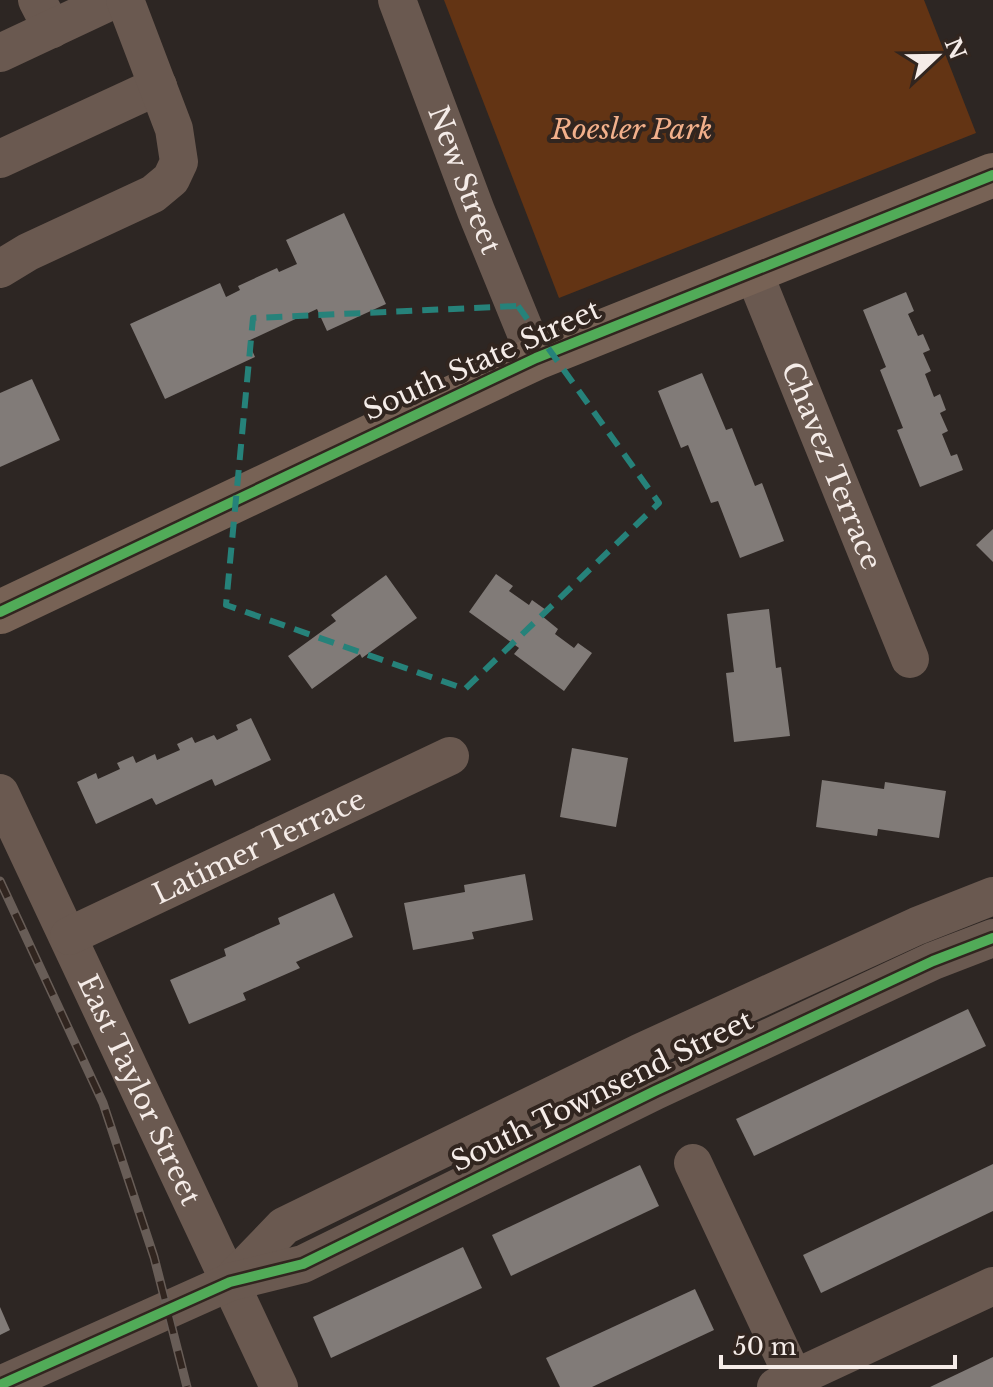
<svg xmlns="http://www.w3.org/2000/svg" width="993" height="1387" font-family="'Libre Baskerville',serif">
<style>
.green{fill:#633414}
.building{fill:#817b78}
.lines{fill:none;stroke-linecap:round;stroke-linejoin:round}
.minor{stroke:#6a5950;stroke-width:38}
.major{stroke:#776255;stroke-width:44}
.rail-casing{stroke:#685d57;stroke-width:9}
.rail{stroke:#31251f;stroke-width:6;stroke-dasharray:18;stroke-linecap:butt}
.cycleway-casing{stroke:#31251f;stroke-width:15}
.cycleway{stroke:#51ab58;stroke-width:10}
.marked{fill:none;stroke:#26827a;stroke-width:6;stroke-dasharray:16 10;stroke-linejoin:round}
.labels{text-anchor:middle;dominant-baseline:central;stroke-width:8;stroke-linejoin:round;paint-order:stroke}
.park-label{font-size:28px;font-style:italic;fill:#f2b08b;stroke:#31251f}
.street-label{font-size:28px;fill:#f5ece8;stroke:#31251f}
</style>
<rect width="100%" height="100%" fill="#2d2623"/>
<polygon class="green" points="444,0 924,0 976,133 559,298"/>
<g class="building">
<polygon points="344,213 386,304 327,331 317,309 248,341 255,357 165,399 130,324 220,283 226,297 240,290 238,286 277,268 279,272 297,264 286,240"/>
<polygon points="906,292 914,311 908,314 918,336 923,334 930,350 923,353 931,371 925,374 934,397 940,394 946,410 940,413 948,431 942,434 951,456 957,454 963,470 920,487 897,430 903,428 880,370 886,367 863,310"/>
<polygon points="702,373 726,430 732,428 755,486 762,483 784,541 740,558 718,501 711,503 688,445 681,448 658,391"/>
<polygon points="32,379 60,440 0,467 0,393"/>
<polygon points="993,529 993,562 976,545"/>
<polygon points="496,574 513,586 509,591 529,605 532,600 546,610 542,616 558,629 555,634 574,648 578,643 592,653 564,691 514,654 519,648 469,612"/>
<polygon points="386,575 417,618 362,658 360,654 312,689 288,656 336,621 331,615"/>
<polygon points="769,609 776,668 781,667 790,736 734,742 726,673 734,672 727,614"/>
<polygon points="251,718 271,760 215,786 212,779 156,805 152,798 96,824 77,782 96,773 98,779 120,769 117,763 133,756 136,763 155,754 157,760 180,750 177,744 192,737 195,743 214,735 217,740 238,730 236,725"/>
<polygon points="572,748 628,758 616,827 560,817"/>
<polygon points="822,780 884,789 885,782 946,791 939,838 878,829 877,836 816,827"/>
<polygon points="525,874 533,920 472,932 474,939 413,950 404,903 465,892 464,885"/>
<polygon points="334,893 353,937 296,962 300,968 243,993 246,1000 189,1024 170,980 226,956 224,949 280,924 278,918"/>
<polygon points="968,1009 986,1046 754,1156 736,1119"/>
<polygon points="993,1164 993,1211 821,1293 803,1255"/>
<polygon points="640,1165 659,1206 511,1276 492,1235"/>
<polygon points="463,1247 482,1288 331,1358 313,1317"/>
<polygon points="695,1289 714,1330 592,1387 560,1387 546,1358"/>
<polygon points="0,1307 10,1330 0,1335"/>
<polygon points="993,1357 993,1387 930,1387"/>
</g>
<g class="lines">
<g class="minor">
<polyline points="37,0 52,29"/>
<path id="s1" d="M397 0 476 211 536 358"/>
<polyline points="0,53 113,0"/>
<polyline points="0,159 158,86"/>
<polyline points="0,269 28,252 153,194 171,179 179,162 174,129 125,0"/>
<path id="s2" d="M753 271 910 659"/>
<path id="s3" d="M0 793 279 1387"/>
<path id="s4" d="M69 936 450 756"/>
<polyline points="693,1163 798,1387"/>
<polyline points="230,1282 284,1226 639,1053 917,926 993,896"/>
<polyline points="0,1385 230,1282 303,1264 655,1091 933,961 993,938"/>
<polyline points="776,1387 993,1286"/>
</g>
<polyline class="major" points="0,612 536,358 993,175"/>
<defs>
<polyline id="rail" points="0,881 103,1103 154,1257 187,1387"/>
</defs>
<use href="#rail" class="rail-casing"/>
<use href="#rail" class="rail"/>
<defs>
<g id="cycleway">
<polyline points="0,612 536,358 993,175"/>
<polyline points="0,1385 230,1282 303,1264 655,1091 933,961 993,938"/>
</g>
</defs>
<use href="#cycleway" class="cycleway-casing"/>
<use href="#cycleway" class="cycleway"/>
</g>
<path class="marked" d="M518 306 659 503 465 689 226 605 253 318Z"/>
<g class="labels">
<g class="park-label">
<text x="632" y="129">Roesler Park</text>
</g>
<g class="street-label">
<text stroke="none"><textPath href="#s1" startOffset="192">New Street</textPath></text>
<text transform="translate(482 360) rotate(-24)">South State Street</text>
<text stroke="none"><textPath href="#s2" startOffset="210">Chavez Terrace</textPath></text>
<text stroke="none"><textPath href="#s4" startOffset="210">Latimer Terrace</textPath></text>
<text stroke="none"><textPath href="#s3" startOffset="328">East Taylor Street</textPath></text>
<text transform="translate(602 1091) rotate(-26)">South Townsend Street</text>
</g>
</g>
<g transform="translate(937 56) rotate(68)" stroke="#31251f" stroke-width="6" paint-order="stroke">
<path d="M0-6L14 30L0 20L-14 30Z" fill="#f5ece8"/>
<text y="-12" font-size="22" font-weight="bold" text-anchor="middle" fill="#f5ece8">N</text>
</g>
<path d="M721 1355v12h234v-12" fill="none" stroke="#f5ece8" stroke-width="4"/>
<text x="733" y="1355" font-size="24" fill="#f5ece8" stroke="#31251f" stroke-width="6" paint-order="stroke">50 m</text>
</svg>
